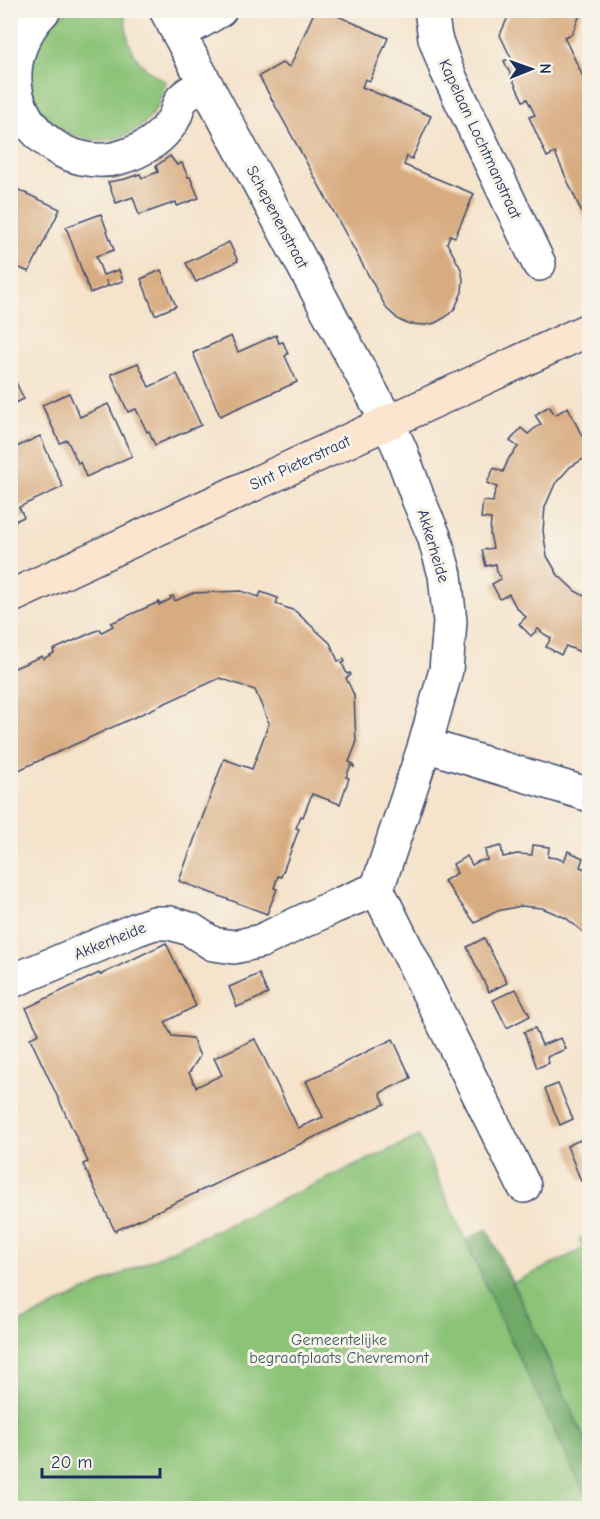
<svg xmlns="http://www.w3.org/2000/svg" width="600" height="1519" font-family="'Comic Neue',sans-serif">
<style>
.green{fill:#8bc377;stroke:#53796a;stroke-width:1.5}
.forest{fill:#70a968;stroke:#466c63;stroke-width:1.5}
.building{fill:#d8ac81}
.lines{fill:none;stroke-linecap:round;stroke-linejoin:round}
.street-casing{stroke:#3c4a6e;stroke-width:36}
.secondary-casing{stroke:#3c4a6e;stroke-width:36}
.street{stroke:#fff;stroke-width:33}
.secondary{stroke:#fce5cf;stroke-width:33}
.labels{text-anchor:middle;dominant-baseline:central;stroke-width:6;stroke-linejoin:round;paint-order:stroke}
.street-label{font-size:16px;fill:#1b2f5e;stroke:#f7f3e8}
.park-label{font-size:16px;fill:#3d5b66;stroke:#f7f3e8}
</style>
<rect width="100%" height="100%" fill="#f7f3e8"/>
<filter id="ink" filterUnits="userSpaceOnUse"><feTurbulence type="fractalNoise" baseFrequency=".0167" numOctaves="2"/><feDisplacementMap in="SourceGraphic" scale="12" xChannelSelector="R" yChannelSelector="G"/><feConvolveMatrix kernelMatrix="1 2 1 2 8 2 1 2 1" color-interpolation-filters="sRGB"/></filter>
<filter id="wash" filterUnits="userSpaceOnUse"><feTurbulence type="fractalNoise" baseFrequency=".008" numOctaves="4" result="noise"/><feDisplacementMap in="SourceGraphic" scale="24" xChannelSelector="R" yChannelSelector="G"/><feGaussianBlur stdDeviation="1.35" result="paint"/><feColorMatrix in="noise" values="0 0 0 0 0 0 0 0 0 0 0 0 0 0 0 0 0 1.4 0 .05"/><feComposite in="paint" operator="in"/></filter>
<g filter="url(#wash)">
<rect width="100%" height="100%" fill="#f5e3cb"/>
<g class="green">
<path d="M70 10 125 11C126 47 133 64 166 82 161 97 157 111 145 123 105 161 33 133 30 78 30 71 33 63 35 56 36 50 37 43 39 38 45 26 59 16 70 10Z"/>
<polygon points="419,1136 498,1313 590,1503 589,1508 11,1508 11,1327 89,1289"/>
<polygon points="589,1234 589,1448 513,1283 583,1249 579,1239"/>
</g>
<polygon class="forest" points="487,1229 589,1448 589,1503 498,1313 466,1240"/>
<g id="blocks">
<g class="building">
<polygon points="315,10 324,10 388,38 370,81 365,79 362,87 431,116 412,159 407,156 404,165 474,194 455,237 450,235 447,243 461,269 463,279 462,292 455,308 446,317 435,323 426,325 408,324 399,320 387,309 259,76 282,63 290,67"/>
<polygon points="511,10 582,10 572,34 564,37 590,91 590,220 586,222 555,153 547,157 529,117 535,115 527,99 523,101 504,61 511,58 500,35"/>
<polygon points="170,156 177,165 182,163 188,177 190,177 199,198 177,206 176,202 139,215 133,197 116,203 108,182 125,179 140,174 142,178 158,172 156,166"/>
<polygon points="10,186 60,209 29,272 10,264"/>
<polygon points="101,214 114,250 96,256 103,275 119,270 123,281 108,286 106,280 108,286 90,293 66,227"/>
<polygon points="229,242 238,261 196,282 186,263"/>
<polygon points="161,270 176,306 155,315 141,279"/>
<polygon points="276,335 279,343 283,342 288,354 285,356 297,382 220,416 193,353 231,336 238,352"/>
<polygon points="138,363 149,387 177,374 201,425 155,445 149,431 147,432 136,409 128,412 111,374"/>
<polygon points="10,370 24,399 10,405"/>
<polygon points="69,393 80,417 108,404 132,456 86,477 80,462 78,463 67,440 60,443 42,405"/>
<polygon points="549,406 555,415 568,407 590,453 590,455 570,467 555,484 545,507 543,531 547,556 558,575 575,591 590,599 590,656 566,646 561,655 546,647 551,638 544,634 538,629 531,636 519,624 526,617 516,607 509,594 500,599 492,584 501,579 497,572 496,564 486,566 482,550 493,548 490,534 491,519 481,518 483,501 493,502 494,495 497,487 487,483 494,468 503,472 509,458 518,447 510,441 521,428 528,434 534,429 541,424 535,415"/>
<polygon points="40,436 63,487 19,507 24,517 10,523 10,450"/>
<polygon points="241,591 259,597 261,592 278,598 276,604 295,611 330,643 338,661 344,659 345,662 342,663 347,674 350,673 351,675 346,678 354,695 356,744 349,762 354,764 354,767 351,765 346,777 349,778 340,804 312,794 303,817 301,816 296,828 299,829 281,877 278,876 274,888 277,889 267,914 179,881 224,759 252,769 269,723 255,690 220,678 10,774 10,670 42,656 43,659 54,653 53,650 100,629 102,632 113,626 111,623 159,602 159,605 171,599 170,597 173,596 175,601 193,593"/>
<polygon points="533,845 549,847 548,857 557,858 564,861 568,851 583,858 580,867 590,871 590,941 584,933 566,918 542,908 521,906 497,911 475,923 444,881 457,873 453,864 467,856 472,865 479,861 487,860 485,850 501,846 503,857 517,854 532,855"/>
<polygon points="484,938 507,983 489,992 467,947"/>
<polygon points="166,943 196,1006 165,1022 172,1036 192,1038 200,1056 189,1073 196,1087 222,1075 214,1058 255,1039 298,1128 323,1117 306,1081 393,1039 411,1078 380,1093 385,1104 115,1231 83,1164 88,1162 30,1038 39,1034 26,1008 99,973 100,975"/>
<polygon points="259,974 268,994 237,1007 229,987"/>
<polygon points="516,989 530,1016 507,1028 493,1000"/>
<polygon points="535,1028 542,1045 561,1038 566,1049 547,1057 549,1063 537,1068 524,1032"/>
<polygon points="558,1084 573,1119 560,1125 545,1089"/>
<polygon points="580,1140 590,1164 590,1178 581,1181 567,1146"/>
</g>
</g>
</g>
<g filter="url(#ink)">
<use href="#blocks" fill-opacity="0" stroke="#3c4a6e" stroke-width="1.5"/>
<g class="lines">
<defs>
<g id="street">
<path d="M44 10C1 54 5 118 60 150 77 159 99 163 118 158 140 152 161 140 173 120 177 114 178 104 182 99 187 93 199 88 205 84"/>
<polyline points="166,10 388,423 400,449 419,501 434,536 445,575 450,622 446,670 425,745 377,889 524,1186"/>
<polyline points="431,10 435,38 447,71 539,264"/>
<polyline points="179,34 220,10"/>
<polyline points="425,745 590,795"/>
<polyline points="10,982 137,929 154,923 170,923 190,929 213,944 234,947 261,941 333,907 377,889"/>
</g>
<polyline id="secondary" points="10,597 590,329"/>
</defs>
<use href="#street" class="street-casing"/>
<use href="#secondary" class="secondary-casing"/>
<use href="#street" class="street"/>
<use href="#secondary" class="secondary"/>
</g>
</g>
<g class="labels">
<g class="street-label">
<text transform="translate(480 139) rotate(65)">Kapelaan Lochtmanstraat</text>
<text transform="translate(277 217) rotate(62)">Schepenenstraat</text>
<text transform="translate(300 463) rotate(-25)">Sint Pieterstraat</text>
<text transform="translate(433 546) rotate(73)">Akkerheide</text>
<text transform="translate(110 941) rotate(-22)">Akkerheide</text>
</g>
<g class="park-label">
<text x="339" y="1340">Gemeentelijke<tspan x="339" dy="18">begraafplaats Chevremont</tspan></text>
</g>
</g>
<rect width="600" height="1519" fill="none" stroke="#f7f3e8" stroke-width="36"/>
<g transform="translate(531 69) rotate(89)" stroke="#f7f3e8" stroke-width="4.5" paint-order="stroke">
<path d="M0-4.5L10 22L0 15L-10 22Z" fill="#1b2f5e"/>
<text y="-9" font-size="16" font-weight="bold" text-anchor="middle" fill="#1b2f5e">N</text>
</g>
<path d="M42 1468v9h118v-9" fill="none" stroke="#1b2f5e" stroke-width="3"/>
<text x="51" y="1468" font-size="18" fill="#1b2f5e" stroke="#f7f3e8" stroke-width="4.5" paint-order="stroke">20 m</text>
</svg>
